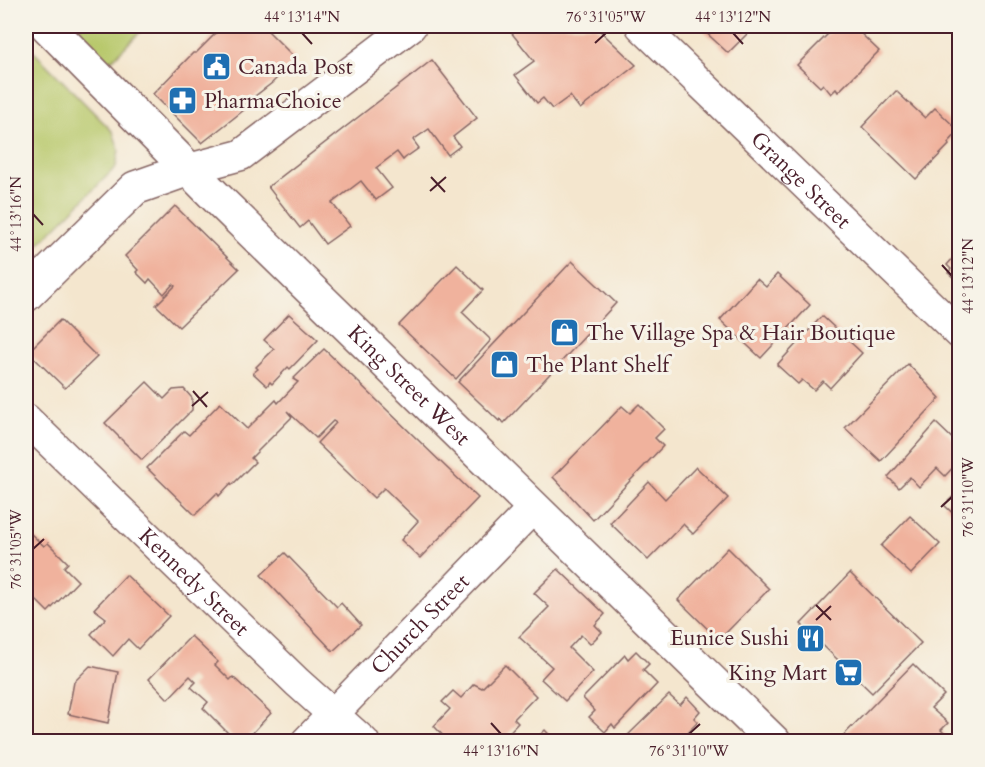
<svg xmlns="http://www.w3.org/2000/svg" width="985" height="767" font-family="Cardo,serif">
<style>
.green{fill:#b7c86a;stroke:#80744a;stroke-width:1.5}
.building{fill:#f0b29d}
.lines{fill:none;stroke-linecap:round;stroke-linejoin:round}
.minor-casing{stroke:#866564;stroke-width:33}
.tertiary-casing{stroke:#866564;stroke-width:36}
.secondary-casing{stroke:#866564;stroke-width:36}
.minor{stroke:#fff;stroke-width:30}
.tertiary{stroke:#fff;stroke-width:33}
.secondary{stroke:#fff;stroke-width:33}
.ticks{fill:none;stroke:#4a1f2b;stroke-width:2}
.labels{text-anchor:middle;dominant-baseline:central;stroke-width:6;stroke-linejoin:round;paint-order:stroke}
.poi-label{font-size:22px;fill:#4a1f2b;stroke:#f7f3e8;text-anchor:start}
.street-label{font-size:22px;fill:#4a1f2b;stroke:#f7f3e8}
.neatline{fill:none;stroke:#4a1f2b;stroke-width:2}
.ticks-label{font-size:15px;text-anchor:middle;fill:#4a1f2b}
</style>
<rect width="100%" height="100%" fill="#f7f3e8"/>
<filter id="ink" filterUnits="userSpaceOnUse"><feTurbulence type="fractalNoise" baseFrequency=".0167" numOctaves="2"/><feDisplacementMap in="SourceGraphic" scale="12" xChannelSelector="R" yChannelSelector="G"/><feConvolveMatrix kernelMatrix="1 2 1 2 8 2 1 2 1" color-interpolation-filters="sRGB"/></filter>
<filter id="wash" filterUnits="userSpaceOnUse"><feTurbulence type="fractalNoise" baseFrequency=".008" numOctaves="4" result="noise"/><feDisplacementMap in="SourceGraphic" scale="24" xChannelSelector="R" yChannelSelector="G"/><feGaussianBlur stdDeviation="1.35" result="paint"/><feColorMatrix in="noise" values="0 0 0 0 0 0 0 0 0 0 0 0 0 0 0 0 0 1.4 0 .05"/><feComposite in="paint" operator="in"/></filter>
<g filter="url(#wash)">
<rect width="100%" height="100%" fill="#f4e6ce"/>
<g class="green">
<polygon points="74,26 146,26 109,63"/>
<polygon points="26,44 113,132 119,150 116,167 26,257"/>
</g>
<g id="blocks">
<g class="building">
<polygon points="223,26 263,26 296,59 272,83 246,103 249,106 202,143 153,94 193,53 196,53"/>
<polygon points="506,26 595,26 636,65 580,109 570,96 552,109 543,98 537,103 515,75 534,61"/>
<polygon points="699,26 755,26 728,53"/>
<polygon points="836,26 853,26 879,51 838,92 836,89 831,94 823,84 820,87 797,65"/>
<polygon points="432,60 477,118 453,137 460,146 448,155 429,129 413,140 419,148 405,158 403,160 397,152 376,168 392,188 376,200 361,181 332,203 350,226 325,244 308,221 300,228 268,187"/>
<polygon points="896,91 925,118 935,108 959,131 948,143 949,145 916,179 862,127"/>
<polygon points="175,206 239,269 179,327 156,305 175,286 173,284 164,294 150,279 147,283 136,272 138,270 125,256"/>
<polygon points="960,250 960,283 948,273 951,269 947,265"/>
<polygon points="572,261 616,303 504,423 500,419 499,421 458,382"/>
<polygon points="457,265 483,290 462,312 491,340 456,379 399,325"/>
<polygon points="777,274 810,305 761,358 720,320 757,279 766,287"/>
<polygon points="289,314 318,340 290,369 288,367 272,384 270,382 267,386 253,373 258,369 256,367 274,349 264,340"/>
<polygon points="822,316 862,353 830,388 823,381 814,390 802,380 798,384 777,365"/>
<polygon points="60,320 97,357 65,388 28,352"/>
<polygon points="324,349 478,498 420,558 401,540 418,521 384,488 374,498 317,443 336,423 333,421 316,438 287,411 292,417 251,458 255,462 232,485 231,483 219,496 217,493 195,515 147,468 184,431 189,435 220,403 247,429 276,400 278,403 298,382 293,379"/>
<polygon points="908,364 940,398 881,461 845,428"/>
<polygon points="147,382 164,399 173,390 184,389 192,398 192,410 142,460 105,423"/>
<polygon points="639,404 664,429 655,438 663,446 593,520 553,477 622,406 630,413"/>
<polygon points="936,423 960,446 960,460 945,476 937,468 919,487 910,477 899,488 888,477"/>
<polygon points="696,467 728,498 693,534 683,524 648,560 610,523 649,482 665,499"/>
<polygon points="960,490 960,520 944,505"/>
<polygon points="910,516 940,544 911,574 881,546"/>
<polygon points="31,534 44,546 48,543 68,563 64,567 78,581 48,612 26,590 26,540"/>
<polygon points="728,548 769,589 719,640 678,600"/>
<polygon points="285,553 337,607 341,603 361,625 333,651 261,575"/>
<polygon points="558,569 605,614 595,625 602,632 590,644 581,635 569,648 593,672 565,701 541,679 552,667 519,637 549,607 534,593"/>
<polygon points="850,573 921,643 872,693 801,624"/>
<polygon points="126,575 169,616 138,649 128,639 113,656 91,634 106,618 94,609"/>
<polygon points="191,636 218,662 215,665 230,680 233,677 271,713 244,742 237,742 203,708 208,702 191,687 196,682 190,676 168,699 149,679"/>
<polygon points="636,651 649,664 643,670 657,684 615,728 612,724 605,732 589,717 595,711 583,698 625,655 628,659"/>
<polygon points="913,664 944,695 931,708 948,723 941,730 953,742 841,742 839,740"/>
<polygon points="505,665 536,696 514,719 518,723 500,742 449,742 434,726 450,709 442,702 453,691 461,698 474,684 482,688"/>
<polygon points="90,666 118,672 108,723 68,714 74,682"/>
<polygon points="669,695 680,705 687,697 700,711 694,718 698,722 678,742 629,742 626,737"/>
<polygon points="545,730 556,742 533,742"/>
</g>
</g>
</g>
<g filter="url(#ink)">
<use href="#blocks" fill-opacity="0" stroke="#866564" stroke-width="1.5"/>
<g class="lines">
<defs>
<g id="minor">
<path id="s1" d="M641 26 960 334"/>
<polyline points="189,169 241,155 411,26"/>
<path id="s2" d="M26 419 297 682 364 742"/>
<path id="s3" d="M306 742 534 507"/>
</g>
<polyline id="tertiary" points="26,295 135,188 189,169"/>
<g id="secondary">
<path id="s4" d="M47 26 217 198 774 742"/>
</g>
</defs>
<use href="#minor" class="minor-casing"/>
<use href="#tertiary" class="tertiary-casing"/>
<use href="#secondary" class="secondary-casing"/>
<use href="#minor" class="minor"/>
<use href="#tertiary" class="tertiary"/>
<use href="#secondary" class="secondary"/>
</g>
</g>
<path class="ticks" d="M302 33 312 44M733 33 743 44M595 43 606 33M431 177 445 192M430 191 446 177M33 214 43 225M942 265 952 276M193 391 207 407M192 406 208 392M941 507 952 497M33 549 44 539M816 605 831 620M816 620 831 606M491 723 501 734M689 734 700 724"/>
<defs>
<symbol id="civic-square" viewBox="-11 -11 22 22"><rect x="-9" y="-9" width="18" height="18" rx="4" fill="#1f6fb2" stroke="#f7f3e8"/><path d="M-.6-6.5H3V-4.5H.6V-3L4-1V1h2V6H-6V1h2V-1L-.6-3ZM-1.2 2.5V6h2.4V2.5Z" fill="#fff"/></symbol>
<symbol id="pharmacy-square" viewBox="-11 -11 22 22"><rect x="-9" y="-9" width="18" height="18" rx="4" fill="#1f6fb2" stroke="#f7f3e8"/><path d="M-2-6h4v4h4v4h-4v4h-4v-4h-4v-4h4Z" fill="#fff"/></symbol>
<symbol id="shop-square" viewBox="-11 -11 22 22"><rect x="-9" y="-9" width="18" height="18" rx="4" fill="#1f6fb2" stroke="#f7f3e8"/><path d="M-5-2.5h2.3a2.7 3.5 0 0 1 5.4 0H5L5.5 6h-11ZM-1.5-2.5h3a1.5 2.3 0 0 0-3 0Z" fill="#fff"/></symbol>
<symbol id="restaurant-square" viewBox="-11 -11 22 22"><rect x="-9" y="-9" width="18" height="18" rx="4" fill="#1f6fb2" stroke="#f7f3e8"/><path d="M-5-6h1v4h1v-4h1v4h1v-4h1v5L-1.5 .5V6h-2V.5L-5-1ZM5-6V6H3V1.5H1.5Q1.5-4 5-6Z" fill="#fff"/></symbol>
<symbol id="supermarket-square" viewBox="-11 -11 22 22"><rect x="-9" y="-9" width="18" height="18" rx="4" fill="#1f6fb2" stroke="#f7f3e8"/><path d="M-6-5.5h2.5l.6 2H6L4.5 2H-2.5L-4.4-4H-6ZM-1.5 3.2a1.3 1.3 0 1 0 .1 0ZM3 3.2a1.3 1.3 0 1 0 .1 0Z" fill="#fff"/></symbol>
</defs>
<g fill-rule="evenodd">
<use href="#civic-square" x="200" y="50" width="33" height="33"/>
<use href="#pharmacy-square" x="166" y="84" width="33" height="33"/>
<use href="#shop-square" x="548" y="316" width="33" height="33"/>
<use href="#shop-square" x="488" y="348" width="33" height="33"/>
<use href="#restaurant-square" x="794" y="622" width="33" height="33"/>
<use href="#supermarket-square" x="832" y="656" width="33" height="33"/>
</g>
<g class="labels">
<g class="poi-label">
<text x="238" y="67">Canada Post</text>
<text x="204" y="101">PharmaChoice</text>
<text x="586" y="333">The Village Spa &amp; Hair Boutique</text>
<text x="526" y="365">The Plant Shelf</text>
<text x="789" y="638" text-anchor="end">Eunice Sushi</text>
<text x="827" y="673" text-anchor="end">King Mart</text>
</g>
<g class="street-label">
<text stroke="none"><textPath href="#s1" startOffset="222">Grange Street</textPath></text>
<text stroke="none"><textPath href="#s4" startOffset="510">King Street West</textPath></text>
<text stroke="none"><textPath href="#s2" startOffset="234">Kennedy Street</textPath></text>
<text stroke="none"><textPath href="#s3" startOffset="164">Church Street</textPath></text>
</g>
</g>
<rect width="985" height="767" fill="none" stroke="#f7f3e8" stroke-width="66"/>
<rect x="33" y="33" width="919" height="701" class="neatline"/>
<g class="ticks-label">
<text x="302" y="22">44°13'14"N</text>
<text x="606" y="22">76°31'05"W</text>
<text x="733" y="22">44°13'12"N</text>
<text transform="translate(16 214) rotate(-90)" y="5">44°13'16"N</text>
<text transform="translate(968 276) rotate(-90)" y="5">44°13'12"N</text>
<text transform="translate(968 497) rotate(-90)" y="5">76°31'10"W</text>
<text transform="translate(16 549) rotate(-90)" y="5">76°31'05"W</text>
<text x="501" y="756">44°13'16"N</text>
<text x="689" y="756">76°31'10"W</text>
</g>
</svg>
